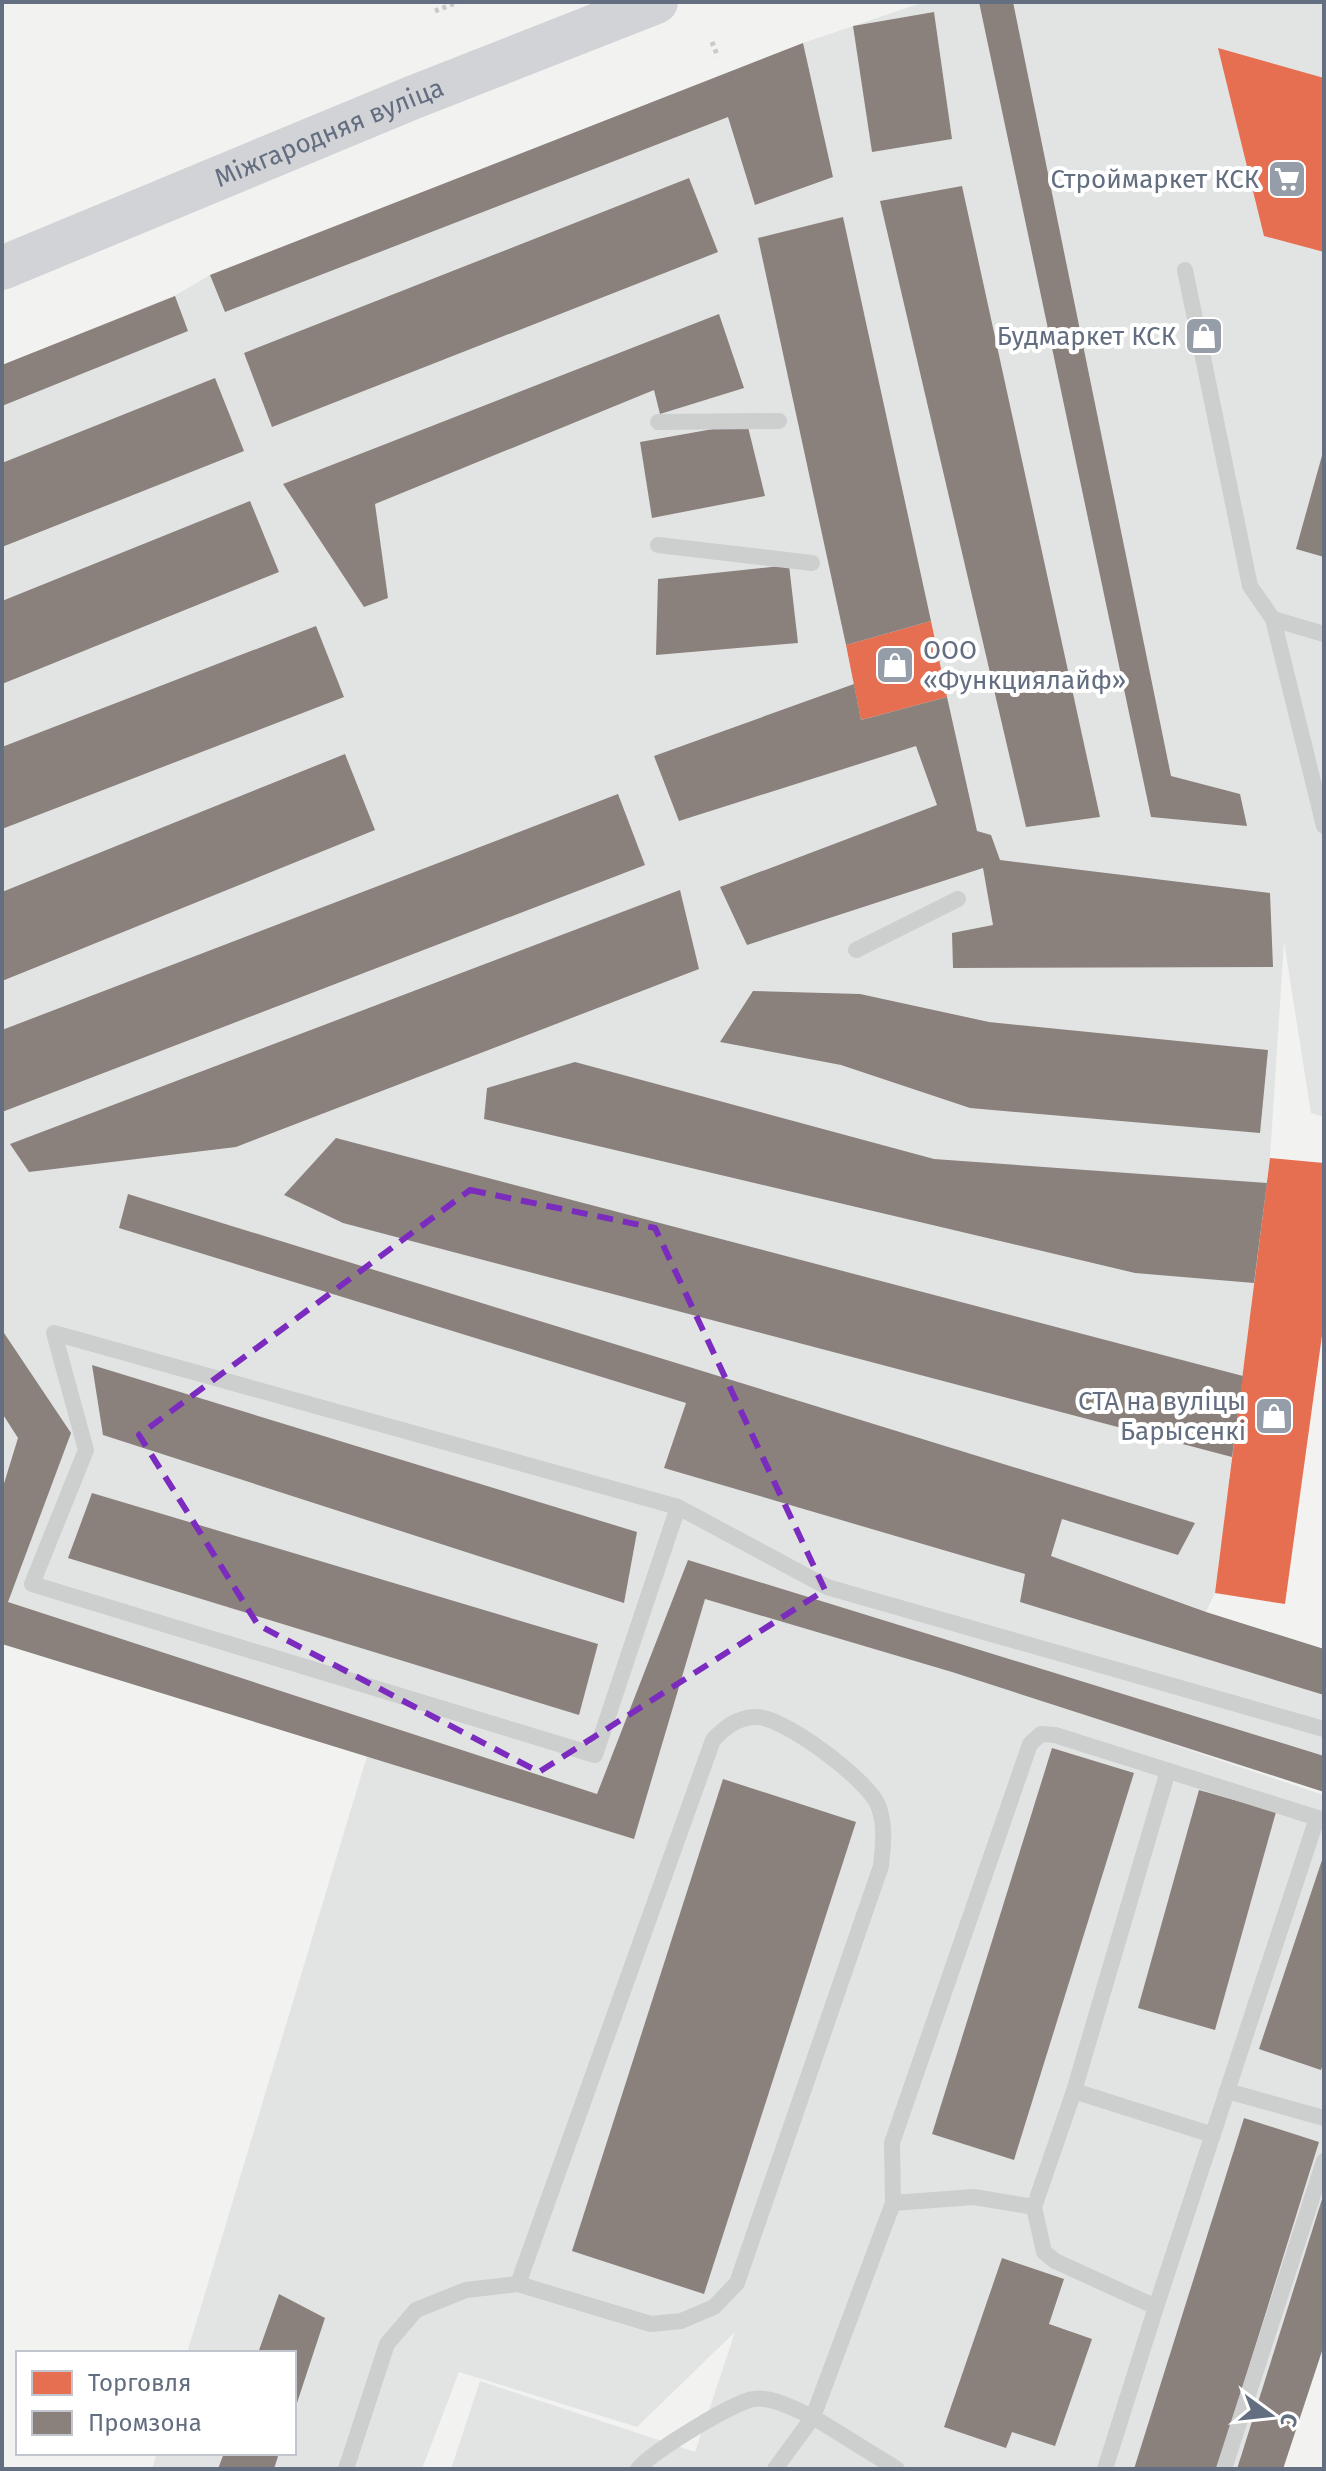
<svg xmlns="http://www.w3.org/2000/svg" width="1326" height="2471" font-family="'Fira Sans',sans-serif">
<style>
.built{fill:#e2e4e4}
.shops{fill:#e76f51}
.industry{fill:#8a817c}
.lines{fill:none;stroke-linecap:round;stroke-linejoin:round}
.path{stroke:#c9cacb;stroke-width:5;stroke-dasharray:4 4;stroke-linecap:butt}
.service{stroke:#cdcece;stroke-width:16}
.secondary{stroke:#d2d3d6;stroke-width:44}
.marked{fill:none;stroke:#7b2cbf;stroke-width:6;stroke-dasharray:16 10;stroke-linejoin:round}
.labels{text-anchor:middle;dominant-baseline:central;stroke-width:8;stroke-linejoin:round;paint-order:stroke}
.street-label{font-size:26px;fill:#636e81;stroke:#fff}
.poi-label{font-size:26px;fill:#636e81;stroke:#fff;text-anchor:end}
</style>
<rect width="100%" height="100%" fill="#f2f3f1"/>
<polygon class="built" points="924,2 1324,2 1324,1117 1311,1113 1284,942 1270,1158 1215,1593 1206,1612 1324,1649 1324,1792 1147,1736 1324,1795 1324,2345 1283,2469 451,2469 480,2381 695,2452 735,2332 637,2427 459,2372 422,2469 152,2469 157,2453 294,2453 294,2353 187,2353 367,1756 2,1644 2,365 174,296 210,275 803,43"/>
<g class="shops">
<polygon points="1218,48 1324,78 1324,252 1264,236"/>
<polygon points="931,621 947,697 861,720 846,645"/>
<polygon points="1270,1158 1324,1163 1324,1321 1285,1604 1215,1593"/>
</g>
<g class="industry">
<polygon points="979,2 1013,2 1171,776 1240,794 1247,826 1151,817"/>
<polygon points="934,12 952,139 872,152 853,26"/>
<polygon points="803,43 833,177 755,205 728,117 225,312 210,275"/>
<polygon points="689,178 718,252 272,427 244,353"/>
<polygon points="962,186 1100,817 1026,827 880,201"/>
<polygon points="843,217 931,621 846,645 758,238"/>
<polygon points="175,296 188,331 2,406 2,365"/>
<polygon points="719,314 744,388 660,414 654,390 375,504 388,598 364,607 283,484"/>
<polygon points="215,378 244,451 2,547 2,463"/>
<polygon points="747,423 765,496 652,518 640,442"/>
<polygon points="1323,452 1324,452 1324,557 1296,549"/>
<polygon points="250,501 279,572 2,684 2,601"/>
<polygon points="789,565 798,643 656,655 658,579"/>
<polygon points="316,626 344,697 2,829 2,747"/>
<polygon points="854,684 861,720 947,697 977,831 991,835 1000,860 1270,893 1273,967 953,968 952,933 993,925 983,868 747,945 720,887 937,805 916,746 679,821 654,756"/>
<polygon points="345,754 375,830 2,981 2,892"/>
<polygon points="618,794 645,865 2,1112 2,1030"/>
<polygon points="680,890 699,969 236,1147 29,1172 10,1144"/>
<polygon points="753,991 860,994 989,1022 1268,1050 1260,1133 970,1108 841,1065 720,1042"/>
<polygon points="575,1062 934,1159 1267,1183 1254,1283 1135,1273 484,1119 487,1088"/>
<polygon points="336,1138 1243,1376 1232,1457 343,1223 284,1195"/>
<polygon points="128,1194 1195,1523 1178,1555 1062,1519 1051,1556 1206,1612 1324,1649 1324,1695 1020,1602 1025,1574 664,1468 686,1403 119,1228"/>
<polygon points="2,1330 71,1433 8,1602 597,1794 688,1560 1324,1756 1324,1792 952,1672 705,1599 634,1839 2,1644 2,1490 18,1438 2,1413"/>
<polygon points="92,1365 637,1532 624,1603 103,1435"/>
<polygon points="92,1493 598,1644 579,1715 68,1558"/>
<polygon points="1052,1748 1134,1773 1014,2160 932,2134"/>
<polygon points="723,1779 856,1822 704,2294 572,2251"/>
<polygon points="1199,1790 1276,1812 1215,2030 1138,2008"/>
<polygon points="1323,1857 1324,2061 1321,2070 1259,2049"/>
<polygon points="1244,2118 1319,2142 1217,2469 1134,2469"/>
<polygon points="1323,2196 1324,2345 1283,2469 1237,2469"/>
<polygon points="1002,2258 1064,2279 1049,2324 1092,2339 1055,2446 1012,2432 1006,2448 944,2427"/>
<polygon points="279,2294 325,2318 295,2409 294,2353 258,2353"/>
<polygon points="224,2453 279,2453 274,2469 218,2469"/>
</g>
<g class="lines">
<g class="path">
<polyline points="435,11 458,2"/>
<polyline points="712,42 718,57"/>
</g>
<g class="service">
<polyline points="1185,270 1250,586 1273,619 1324,634"/>
<polyline points="658,422 779,421"/>
<polyline points="658,545 812,563"/>
<polyline points="1273,619 1324,826"/>
<polyline points="856,950 958,899"/>
<polyline points="678,1507 595,1755 32,1584 86,1450 54,1333 678,1507 827,1587 1324,1729"/>
<polyline points="1168,1771 1074,2091 1213,2135"/>
<polyline points="1227,2091 1324,2118"/>
<polyline points="893,2203 974,2197 1034,2207 1044,2252 1055,2261 1156,2307 1105,2469"/>
<polyline points="1034,2207 1074,2091"/>
<polyline points="1156,2307 1317,1818"/>
<path d="M346 2469 387 2344 416 2310 466 2290 518 2284 651 2324 681 2321 714 2307 737 2283 881 1866C883 1845 886 1826 878 1805 868 1780 782 1715 755 1717 737 1718 725 1727 713 1740L518 2284"/>
<path d="M638 2469C650 2453 735 2401 754 2399 773 2396 796 2410 813 2417L775 2469"/>
<polyline points="897,2469 813,2417 893,2203 892,2143 1030,1744 1041,1734 1055,1735 1324,1820"/>
<polyline points="1224,2469 1324,2161"/>
</g>
<path class="secondary" id="s1" d="M2 268 414 97 656 2"/>
</g>
<path class="marked" d="M470 1190 655 1228 825 1590 539 1772 258 1625 139 1435Z"/>
<defs>
<symbol id="supermarket-square" viewBox="-11 -11 22 22"><rect x="-9" y="-9" width="18" height="18" rx="4" fill="#959da8" stroke="#fff"/><path d="M-6-5.5h2.5l.6 2H6L4.5 2H-2.5L-4.4-4H-6ZM-1.5 3.2a1.3 1.3 0 1 0 .1 0ZM3 3.2a1.3 1.3 0 1 0 .1 0Z" fill="#fff"/></symbol>
<symbol id="shop-square" viewBox="-11 -11 22 22"><rect x="-9" y="-9" width="18" height="18" rx="4" fill="#959da8" stroke="#fff"/><path d="M-5-2.5h2.3a2.7 3.5 0 0 1 5.4 0H5L5.5 6h-11ZM-1.5-2.5h3a1.5 2.3 0 0 0-3 0Z" fill="#fff"/></symbol>
</defs>
<g fill-rule="evenodd">
<use href="#supermarket-square" x="1265" y="157" width="44" height="44"/>
<use href="#shop-square" x="1182" y="314" width="44" height="44"/>
<use href="#shop-square" x="873" y="643" width="44" height="44"/>
<use href="#shop-square" x="1252" y="1394" width="44" height="44"/>
</g>
<g class="labels">
<g class="street-label">
<text stroke="none"><textPath href="#s1" startOffset="354">Міжгародняя вуліца</textPath></text>
</g>
<g class="poi-label">
<text x="1259" y="179">Строймаркет КСК</text>
<text x="1176" y="336">Будмаркет КСК</text>
<text x="923" y="650" text-anchor="start">ООО<tspan x="923" dy="30">«Функциялайф»</tspan></text>
<text x="1246" y="1401">СТА на вуліцы<tspan x="1246" dy="30">Барысенкі</tspan></text>
</g>
</g>
<rect width="1326" height="2471" fill="none" stroke="#636e81" stroke-width="8"/>
<rect x="16" y="2351" width="280" height="104" fill="#ffffff" stroke="#c1c5cd" stroke-width="2"/>
<rect x="32" y="2371" width="40" height="24" fill="#e76f51" stroke="#c1c5cd" stroke-width="2"/>
<text x="88" y="2391" font-size="24" fill="#636e81">Торговля</text>
<rect x="32" y="2411" width="40" height="24" fill="#8a817c" stroke="#c1c5cd" stroke-width="2"/>
<text x="88" y="2431" font-size="24" fill="#636e81">Промзона</text>
<g transform="translate(1270 2415) rotate(105)" stroke="#ffffff" stroke-width="6" paint-order="stroke">
<path d="M0-6L14 30L0 20L-14 30Z" fill="#636e81"/>
<text y="-12" font-size="22" font-weight="bold" text-anchor="middle" fill="#636e81">С</text>
</g>
</svg>
